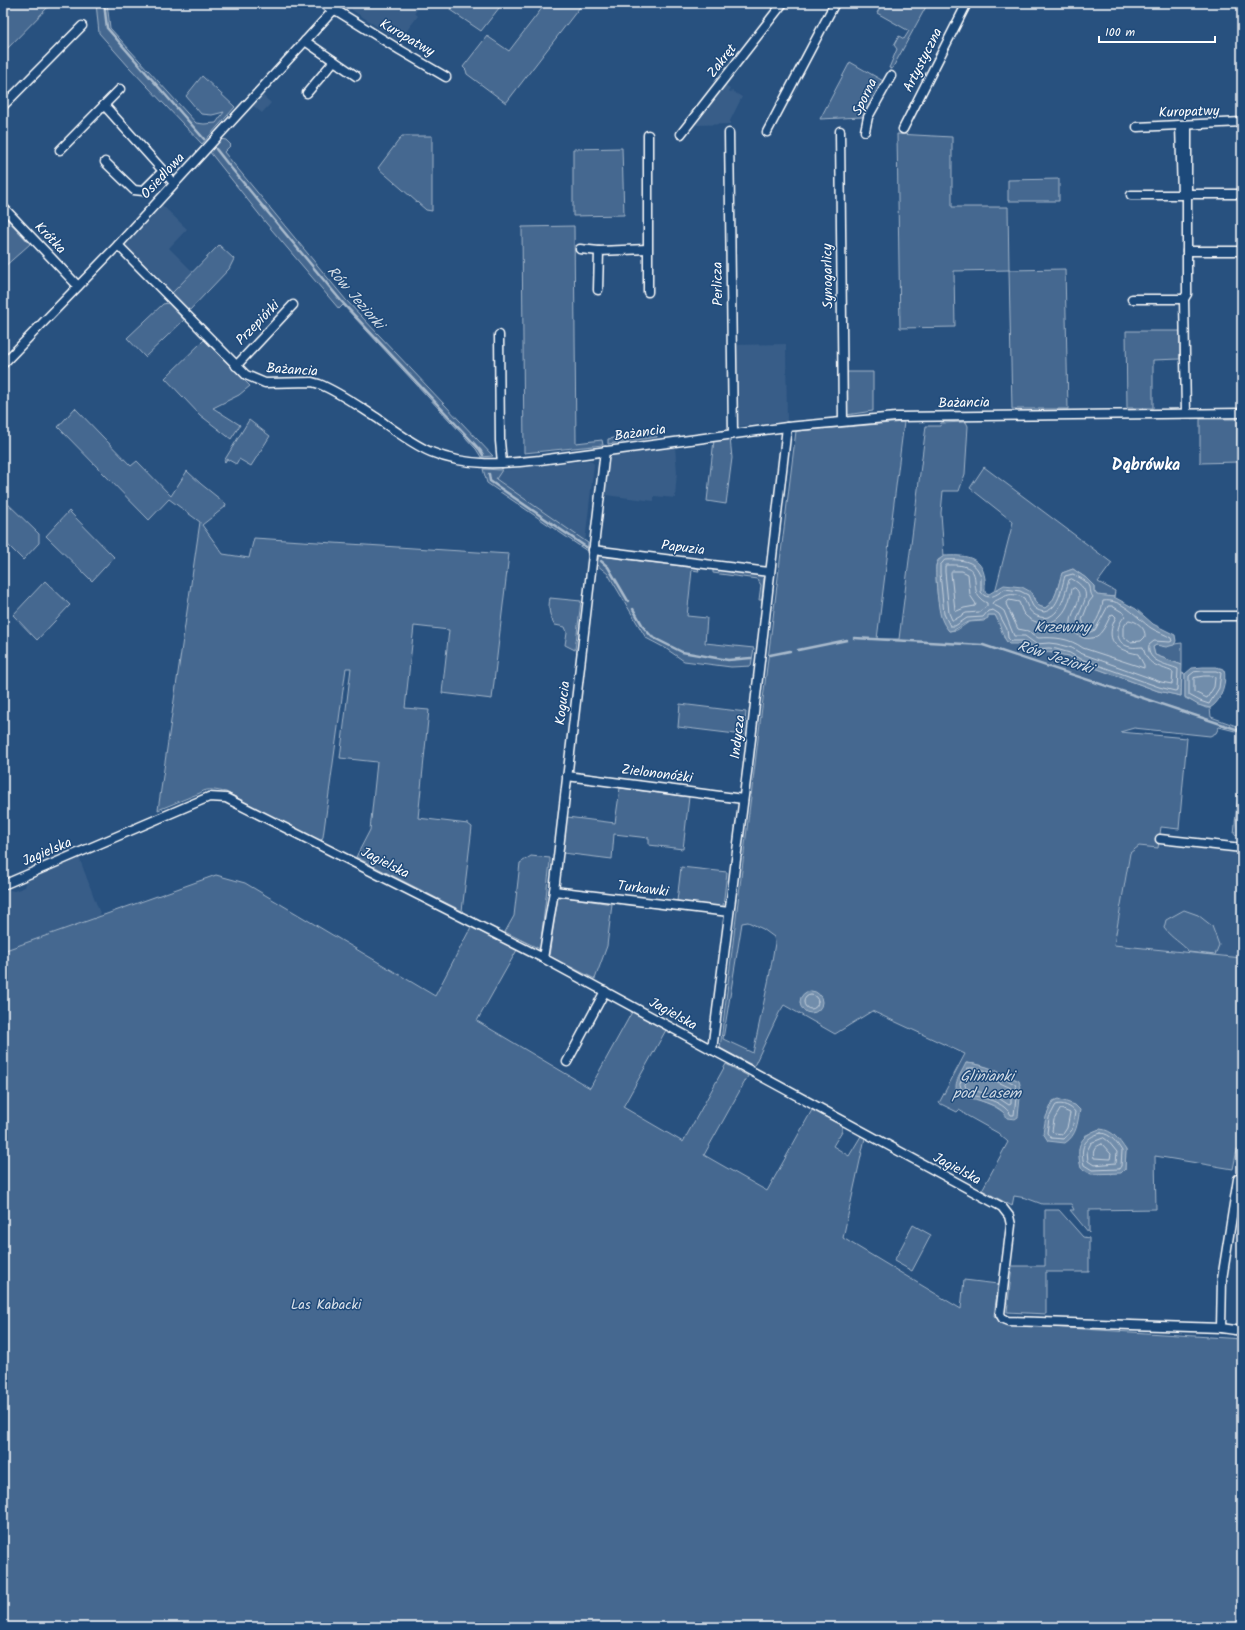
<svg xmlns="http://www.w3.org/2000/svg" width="1245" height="1630" font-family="Kalam,sans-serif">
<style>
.built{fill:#375d88}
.green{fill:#446890;stroke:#a2b4c8;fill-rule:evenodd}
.water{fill:#718dab;stroke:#aabbcd}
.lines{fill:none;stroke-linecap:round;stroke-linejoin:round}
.shore{stroke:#c6d1dd;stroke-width:1}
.stream{stroke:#aabbcd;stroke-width:2.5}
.street-casing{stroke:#fff;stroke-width:11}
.secondary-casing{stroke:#fff;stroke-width:15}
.street{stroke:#1f4a7a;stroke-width:8}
.secondary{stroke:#1f4a7a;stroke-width:12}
.labels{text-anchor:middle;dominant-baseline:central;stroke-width:3;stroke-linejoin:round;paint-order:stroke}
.street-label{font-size:14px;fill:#fff;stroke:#1f4a7a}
.park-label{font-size:14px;fill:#dae1e9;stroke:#1f4a7a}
.water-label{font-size:15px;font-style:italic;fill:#d4dde6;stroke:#1f4a7a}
.quarter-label{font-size:16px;font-weight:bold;fill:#fff;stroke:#1f4a7a}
</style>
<rect width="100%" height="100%" fill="#28517f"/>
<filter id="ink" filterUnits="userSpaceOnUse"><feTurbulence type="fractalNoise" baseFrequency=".025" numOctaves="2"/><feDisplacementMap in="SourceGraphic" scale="8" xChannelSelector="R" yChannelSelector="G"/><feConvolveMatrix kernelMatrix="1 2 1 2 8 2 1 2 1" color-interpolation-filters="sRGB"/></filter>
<g filter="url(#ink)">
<g class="built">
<polygon points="351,3 421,3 415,13 418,16 399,41 352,10"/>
<polygon points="724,85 730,89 729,91 731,92 732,91 742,97 730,121 730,124 698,125 692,122"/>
<polygon points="260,93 271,103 262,113 251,104"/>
<polygon points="160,203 187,229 169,248 193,272 171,294 169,292 168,289 163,284 160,283 126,247 126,240 134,231 136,232 140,228 139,226"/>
<polygon points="786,344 787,421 735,427 734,345"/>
<polygon points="675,446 677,472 675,498 654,496 654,501 605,495 609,456"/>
<polygon points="590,460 594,464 585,542 496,479 502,470"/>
<polygon points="1159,845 1242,853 1242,958 1114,946 1130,853 1139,846 1158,848"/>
<polygon points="79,857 101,916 3,951 3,890 6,889 14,891 20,889 25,887 27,880"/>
</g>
<g class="green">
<polygon points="3,3 52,3 3,53"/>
<polygon points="96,3 107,3 110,28 196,123 204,124 216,123 224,112 212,115 201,114 186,96 202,76 235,107 202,144 129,67 99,33"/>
<polygon points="454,3 503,3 481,31 450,10"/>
<polygon points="546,3 583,3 506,103 467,74 466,70 463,67 487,36 509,51"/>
<polygon points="882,3 928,3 892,69 889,68 897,49 894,45 899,36 904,39 909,31 877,13"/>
<polygon points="850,62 885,82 869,112 862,117 820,119"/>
<polygon points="897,134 952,137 952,207 1008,207 1009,270 1065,269 1068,409 1012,409 1009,270 954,271 955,327 900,328"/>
<polygon points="402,136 432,136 432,211 426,210 378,168"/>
<polygon points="221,139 226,140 231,145 224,152 346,300 493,456 481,457 476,449 343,305 339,309 266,223 209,151"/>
<polygon points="622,148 624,215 573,216 573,149"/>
<polygon points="1059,179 1059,201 1008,201 1008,180"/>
<polygon points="3,215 30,244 3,268"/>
<polygon points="574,226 576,443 602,440 603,445 524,453 522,227"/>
<polygon points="219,245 234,259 229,269 188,312 171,294"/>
<polygon points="168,303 184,320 145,357 127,338 163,304"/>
<polygon points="1126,331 1180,331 1180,359 1153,360 1153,408 1127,408"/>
<polygon points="204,340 250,386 239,395 213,408 240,425 231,439 200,415 165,378"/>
<polygon points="845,372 873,372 873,411 846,415"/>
<path d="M75 408 131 466 137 461 171 496 187 471 201 484 226 504 225 507 202 525 223 554 249 558 254 538 509 554 492 699 442 693 449 630 414 626 405 708 429 710 418 818 468 824 472 827 462 911 356 857 370 830 377 762 340 758 351 668H346L323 837 320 842 226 792C217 791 208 787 200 793L158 810 200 522 169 499 149 520 58 427Z"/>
<polygon points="1200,419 1237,419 1237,462 1200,463"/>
<polygon points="249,420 270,436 251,466 239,459 236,464 227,459 225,462 224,461"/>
<path d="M904 422 877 639H899L926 426H940L941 423 966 422 968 426 965 474 959 491H943L941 513 944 556 938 560 936 565C936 584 937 616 949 631L957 630 969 622 984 621 988 615H995L1003 630 1004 638 1018 644H1022L1031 652 1055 653 1069 656 1076 661 1158 691 1181 696 1182 673 1185 674V698L1206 708H1210L1211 717 1242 728V734L1239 732 1219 727 1216 733 1210 736 1134 728 1120 732 1187 738 1179 829 1161 827 1158 848 1139 846 1130 853 1114 945 1242 958V1150H1237L1233 1169 1155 1156 1156 1209 1089 1210V1233L1070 1210H1074L1071 1204H1042L1026 1198 1014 1196 1012 1206 982 1190 1008 1142 998 1133 964 1114V1113L959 1110 957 1112 939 1103 965 1054 872 1011 835 1034 784 1005 779 1013 754 1066 720 1048 796 431ZM748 922 763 929 774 937 775 943 769 978 753 1053 723 1039 742 923ZM966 1063C985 1064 1002 1073 1019 1081L1006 1114 994 1106 977 1099ZM1100 1129 1126 1150 1125 1169 1111 1174 1084 1136Z"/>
<polygon points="656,432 657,437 608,444 608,439"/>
<polygon points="730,438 732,458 726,504 707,501 714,440"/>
<path d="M984 467 1112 563 1098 582 1115 591 1114 597 1097 595 1094 591V586L1086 578 1073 569 1062 573C1058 585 1056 602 1045 608 1037 606 1035 604 1034 597L995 592 1013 522 970 488Z"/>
<polygon points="483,469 502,470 496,479 588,543 587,551 487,483"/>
<polygon points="3,499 39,534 39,543 23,560 3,540"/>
<polygon points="69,511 114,557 92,581 46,536"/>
<polygon points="599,556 698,568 699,571 692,570 687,616 707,618 705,643 754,648 751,666 731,667 684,661 665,648 646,638 608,574 597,565"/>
<polygon points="713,569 762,575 764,576 762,600 759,600 761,585 757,579 713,573"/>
<polygon points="45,581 70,605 37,640 13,615"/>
<path d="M550 598 581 601 575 650 565 645 567 632 565 627 555 625C549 616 548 608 550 598Z"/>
<path d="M1182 643V665L1155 655 1153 647 1156 645C1170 647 1170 644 1182 643Z"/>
<polygon points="680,704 746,712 744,735 678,727"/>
<polygon points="1242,751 1242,837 1234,834"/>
<polygon points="620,788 689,797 683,849 649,845 649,838 614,834 612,859 563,853 567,817 615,823"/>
<polygon points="531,856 550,858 550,862 540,949 505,932 514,916 520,863"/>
<polygon points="681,867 727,872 723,907 677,901"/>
<polygon points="216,875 245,883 435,996 471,927 517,950 477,1021 590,1088 632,1012 666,1030 623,1107 683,1142 726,1064 748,1076 704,1155 767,1191 812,1110 842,1126 842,1131 833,1146 849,1156 861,1136 865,1138 843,1238 961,1309 964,1280 998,1284 994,1316 1003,1324 1242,1339 1242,1627 3,1627 3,951"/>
<polygon points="558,896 612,904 607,946 595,979 549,956"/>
<path d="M1184 910 1198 915 1212 926 1219 945 1215 955 1189 952C1181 942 1172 939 1164 928L1166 920Z"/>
<polygon points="1045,1210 1059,1210 1083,1237 1089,1238 1089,1272 1046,1272 1046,1314 1007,1312 1012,1266 1045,1266"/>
<polygon points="913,1225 931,1235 912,1271 894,1261"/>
</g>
<g class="water">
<path d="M944 556C963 555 982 555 985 579 985 583 985 587 985 592L989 594 1004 585 1022 587 1031 592C1035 601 1035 606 1045 608 1056 602 1058 585 1062 573L1073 569 1086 578 1094 586V591L1097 595 1114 597 1136 609 1153 624 1175 635 1176 641 1174 645 1166 647 1156 645 1153 647 1155 655 1182 665 1181 696 1158 691 1076 661 1069 656 1063 655 1049 652 1035 653 1031 652 1022 644H1009C1003 640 1000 623 995 615H988V618C982 622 976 620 969 622 961 624 958 630 949 631 945 626 943 623 941 617 938 608 935 575 936 566 937 561 940 559 944 556Z"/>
<path d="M1203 667H1216L1224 669C1227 682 1222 701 1210 708L1198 705 1185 697V674L1192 668Z"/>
<circle cx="811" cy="1002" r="11"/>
<path d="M966 1063C985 1064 1002 1073 1019 1081L1021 1088 1018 1117 1015 1119 1007 1118C1002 1104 973 1099 959 1095 951 1085 961 1074 966 1063Z"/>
<path d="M1058 1099 1075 1105 1080 1110C1077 1124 1077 1135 1065 1143L1048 1141 1043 1133 1046 1117 1053 1101Z"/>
<path d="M1100 1129C1113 1130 1119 1140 1126 1150L1125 1169 1121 1173 1091 1174 1081 1168C1076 1148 1078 1136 1100 1129Z"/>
</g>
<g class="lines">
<g class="shore">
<path d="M945 560C961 559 978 560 981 579 981 583 981 588 981 592 988 602 997 594 1005 589L1020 591 1028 595C1033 605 1031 609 1044 612 1059 609 1061 589 1065 576L1073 574C1078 577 1088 581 1090 587 1091 591 1090 593 1093 597L1089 602 1082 620 1085 626 1090 628C1097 623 1102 609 1103 601 1122 598 1137 618 1151 628 1157 632 1165 634 1171 638L1172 641 1170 642 1154 641 1149 645C1146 662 1167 664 1178 669L1177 690 1175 691 1159 687 1078 658 1070 653 1056 649 1049 648 1035 649 1023 641H1011L1008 638 1007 629 999 614 993 610 988 611 983 617 967 618 955 626H950L944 614 940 573V566Z"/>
<path d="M947 565C994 563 961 591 987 603V606L979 612 966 613 954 620H952L949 613 945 572V567Z"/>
<polygon points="953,571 962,571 968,574 970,595 976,604 975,606 964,608 957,611 955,610 951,573"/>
<path d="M1072 579C1095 592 1083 601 1077 620L1080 629 1088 633 1095 630 1108 606H1112L1124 613 1125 616C1116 625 1113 643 1130 647 1134 648 1139 647 1143 647 1147 666 1157 665 1173 672L1172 684 1161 682 1080 653 1072 648 1057 644 1049 643 1036 644 1025 636H1014L1004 611 1000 608 992 604 993 602C1006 596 1010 591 1024 598 1028 608 1030 614 1040 617 1060 622 1065 593 1069 580Z"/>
<path d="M1075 588C1087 597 1069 612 1071 625 1075 640 1094 643 1102 631 1106 626 1108 620 1111 615L1113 614 1116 617C1104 640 1115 650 1138 654L1144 665V668L1083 648C1069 638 1055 637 1038 638L1028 631 1018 629 1006 604 1009 600 1019 602C1021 606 1021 610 1024 614 1034 625 1051 627 1061 615 1068 608 1070 598 1072 589Z"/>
<path d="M1129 620C1137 621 1146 628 1145 637L1141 641 1130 642 1123 637V628Z"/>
<polygon points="1203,671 1216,671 1221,673 1219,688 1209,704 1200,701 1189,695 1189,676 1194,672"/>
<polygon points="1204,676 1214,676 1215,678 1214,687 1207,698 1194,692 1194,678"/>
<circle cx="811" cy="1002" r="7"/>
<path d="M968 1068C983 1066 1002 1078 1015 1084L1017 1089 1014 1115H1011C1001 1098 977 1098 962 1092L960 1084Z"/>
<polygon points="972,1073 987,1077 1011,1088 1011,1104 1009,1105 997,1097 966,1088 965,1085"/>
<path d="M1056 1105C1062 1102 1072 1107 1075 1112L1072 1130 1064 1139 1051 1138 1047 1133 1049 1118Z"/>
<polygon points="1061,1109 1070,1113 1067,1128 1063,1134 1054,1133 1052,1131 1054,1120"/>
<path d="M1101 1133C1111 1134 1117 1143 1122 1151L1121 1166 1119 1169 1092 1170 1084 1165C1080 1148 1083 1138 1101 1133Z"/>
<polygon points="1104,1138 1108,1141 1117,1152 1116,1163 1094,1165 1088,1161 1087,1151 1091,1143"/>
<path d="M1102 1144 1111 1154 1110 1159 1094 1158C1092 1151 1095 1146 1102 1144Z"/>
</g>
<g class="stream">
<polyline points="104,3 107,28 204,139"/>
<polyline points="216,149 227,163 342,302 480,450 483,455"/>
<polyline points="489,474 490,481 586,547"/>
<polyline points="601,561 608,567 628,601"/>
<polyline points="633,609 644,628 652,637 682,652 728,660 751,658"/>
<polyline points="854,638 983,645 1242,731"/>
<polyline points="798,650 847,640"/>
<polyline points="770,655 790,651"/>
</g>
<defs>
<g id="street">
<polyline points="334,9 400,50 446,77"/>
<polyline points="305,41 356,76"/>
<polyline points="307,93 334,61"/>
<polyline points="104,105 174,183"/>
<polyline points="3,106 82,26"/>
<polyline points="1137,127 1242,122"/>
<polyline points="903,129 967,3"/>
<polyline points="840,131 843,421"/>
<polyline points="865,131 868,117 891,76"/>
<polyline points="767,132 835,3"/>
<polyline points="729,133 733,434"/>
<polyline points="681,134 783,3"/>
<polyline points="648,135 648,292"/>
<polyline points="60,150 120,89"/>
<polyline points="105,162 134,190 143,191 163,171"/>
<polyline points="1188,194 1242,194"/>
<polyline points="1131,195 1182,195 1180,125"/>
<polyline points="3,207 78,286"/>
<path d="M118 245 246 375 265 383 312 382 319 384C339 392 358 406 377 418 394 430 412 444 431 452 467 467 503 464 540 460L787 427 896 417 1242 413"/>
<polyline points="580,249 599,251 647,249"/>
<polyline points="1187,251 1242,251"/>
<polyline points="598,290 599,251"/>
<polyline points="1132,299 1184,299"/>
<polyline points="499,335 500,441 502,463"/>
<polyline points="3,364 118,245 340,3"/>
<polyline points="236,366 293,305"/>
<polyline points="1186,413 1184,299 1187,294 1187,125"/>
<polyline points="593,550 769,572"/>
<polyline points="1200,616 1242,616"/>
<polyline points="567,776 743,799"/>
<polyline points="1160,839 1242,848"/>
<polyline points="3,885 209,797 226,798 543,958 1002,1207 1009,1216 1011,1225 1000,1314 1003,1319 1008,1321 1221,1328 1242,1331"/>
<polyline points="554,891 729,912"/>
<polyline points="543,958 554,891 605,451"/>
<polyline points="712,1050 749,756 787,427"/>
<polyline points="567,1062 605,991"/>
<polyline points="1221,1328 1222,1279 1238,1179 1242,1180"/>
</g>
<polyline id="secondary" points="326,3 334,9"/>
</defs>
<use href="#street" class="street-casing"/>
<use href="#secondary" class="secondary-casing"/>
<use href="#street" class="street"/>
<use href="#secondary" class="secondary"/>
</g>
</g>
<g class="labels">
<g class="street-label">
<text transform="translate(407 38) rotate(30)">Kuropatwy</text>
<text transform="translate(923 60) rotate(-63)">Artystyczna</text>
<text transform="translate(722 61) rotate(-52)">Zakręt</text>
<text transform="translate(865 97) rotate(-64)">Sporna</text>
<text transform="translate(1189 112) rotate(-2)">Kuropatwy</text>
<text transform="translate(163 176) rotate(-47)">Osiedlowa</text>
<text transform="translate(50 238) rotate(46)">Krótka</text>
<text transform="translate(828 276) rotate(-91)">Synogarlicy</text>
<text transform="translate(718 284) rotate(-91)">Perlicza</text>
<text transform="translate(258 323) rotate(-46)">Przepiórki</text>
<text transform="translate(292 370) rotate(4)">Bażancia</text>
<text transform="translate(964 403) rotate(-1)">Bażancia</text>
<text transform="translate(640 433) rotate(-8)">Bażancia</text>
<text transform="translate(683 548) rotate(7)">Papuzia</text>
<text transform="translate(563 703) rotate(-83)">Kogucia</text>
<text transform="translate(738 737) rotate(-83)">Indycza</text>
<text transform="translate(657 774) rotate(7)">Zielononóżki</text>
<text transform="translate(47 852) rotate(-23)">Jagielska</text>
<text transform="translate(385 863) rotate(27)">Jagielska</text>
<text transform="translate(643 889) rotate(7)">Turkawki</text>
<text transform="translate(673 1014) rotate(29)">Jagielska</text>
<text transform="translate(957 1169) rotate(28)">Jagielska</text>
</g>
<g class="park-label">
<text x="326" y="1305">Las Kabacki</text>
</g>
<g class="water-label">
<text transform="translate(355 298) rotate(49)">Rów Jeziorki</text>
<text x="1062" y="628">Krzewiny</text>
<text transform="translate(1055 658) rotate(18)">Rów Jeziorki</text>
<text x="987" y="1077">Glinianki<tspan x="987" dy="17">pod Lasem</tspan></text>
</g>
<g class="quarter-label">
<text x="1146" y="465">Dąbrówka</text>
</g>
</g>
<rect width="1245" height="1630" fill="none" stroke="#1f4a7a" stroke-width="16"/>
<rect x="8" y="8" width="1229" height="1614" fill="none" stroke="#fff" stroke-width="1.5" filter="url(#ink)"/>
<path d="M1099 36v6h116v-6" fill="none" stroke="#ffffff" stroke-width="2"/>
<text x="1105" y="36" font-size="12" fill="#ffffff" stroke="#1f4a7a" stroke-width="3" paint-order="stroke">100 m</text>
</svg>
